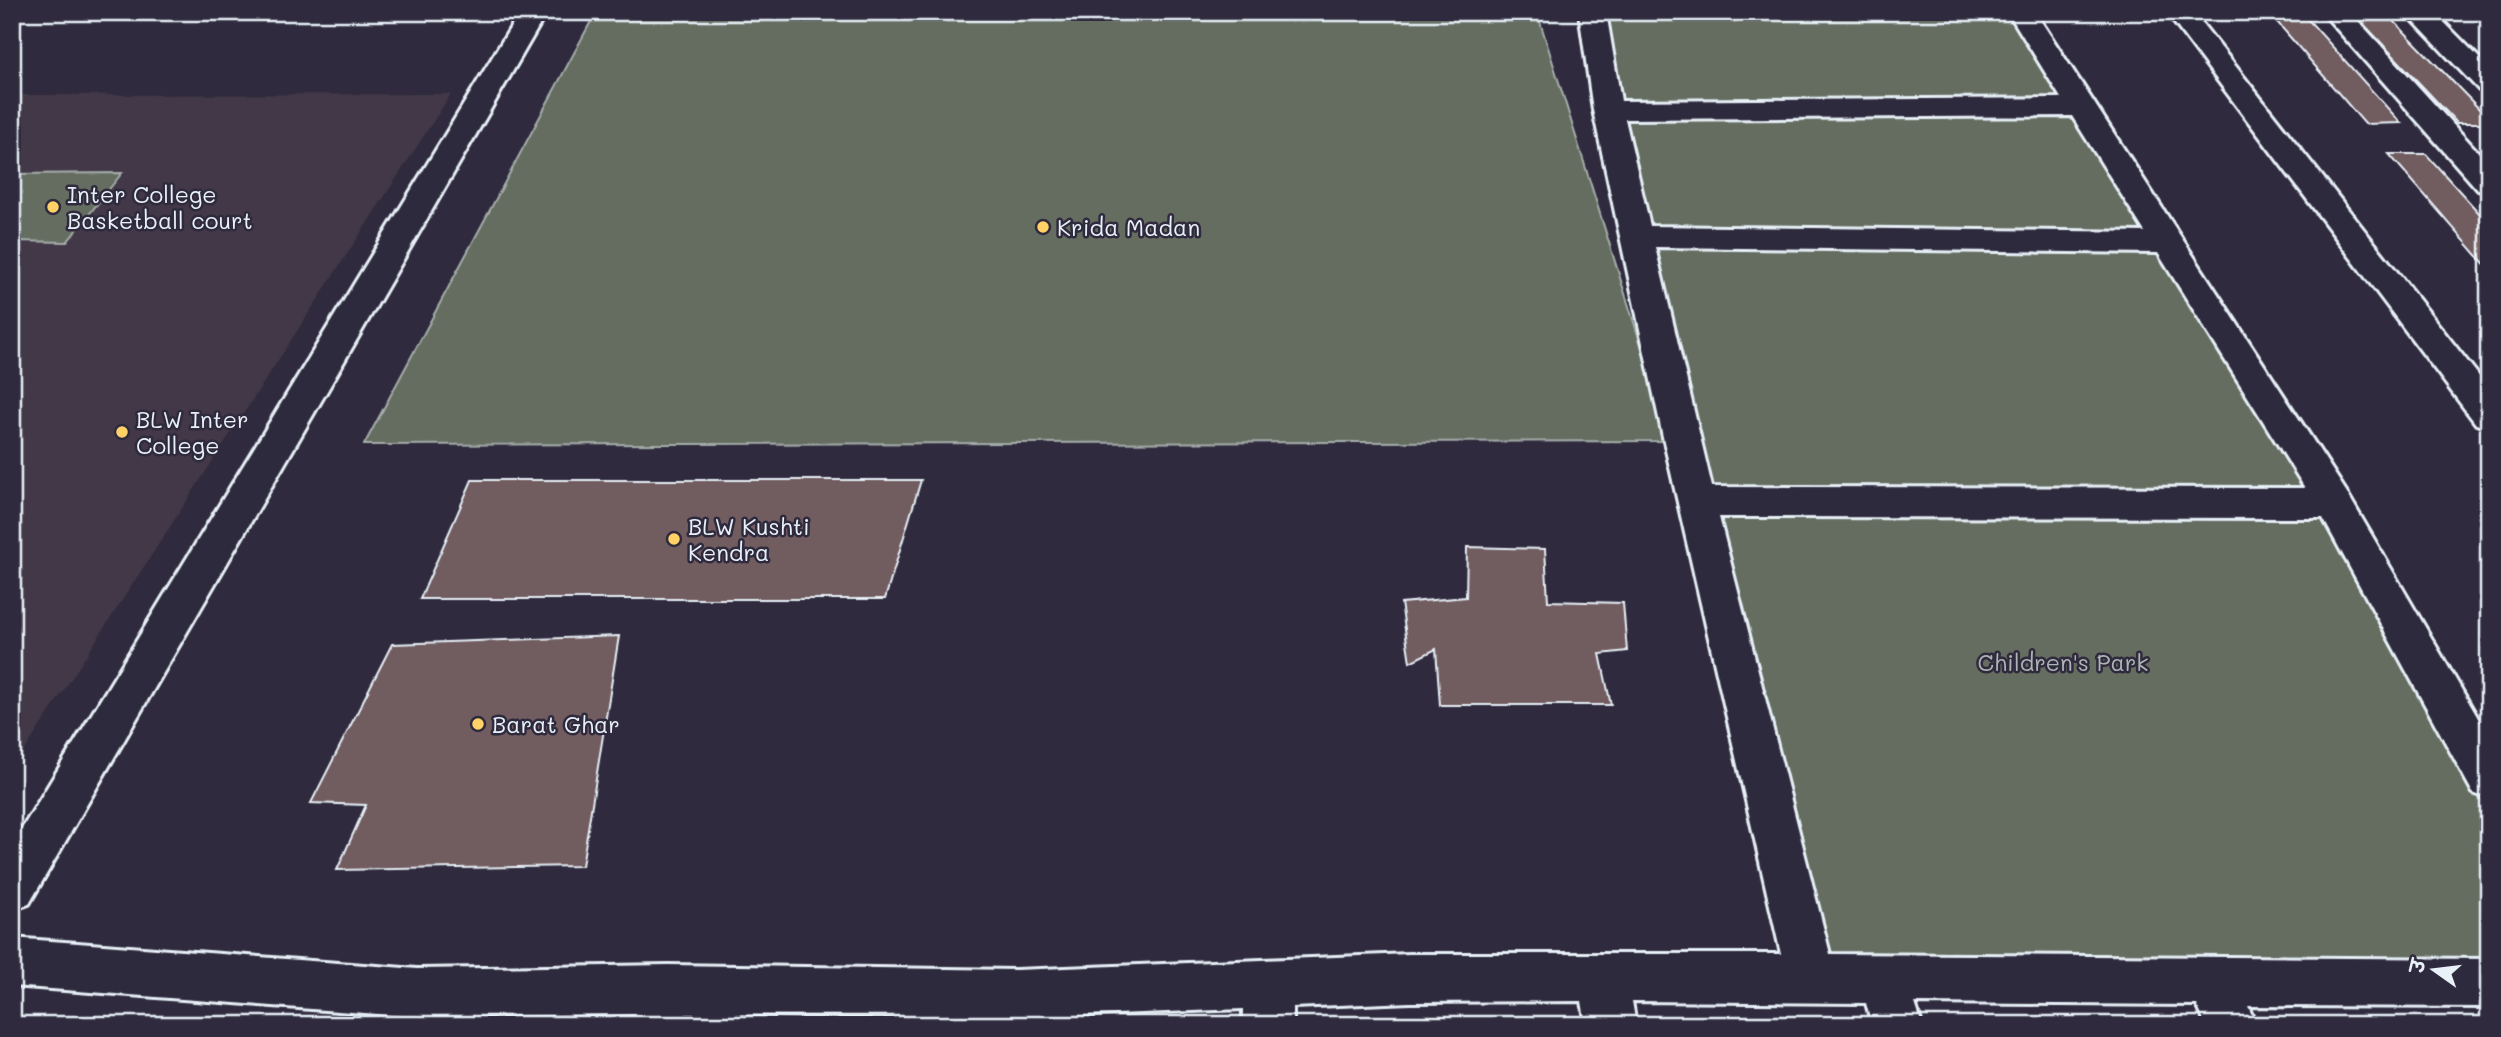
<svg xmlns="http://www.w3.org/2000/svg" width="2501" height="1037" font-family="Mali,'Playpen Sans Deva',sans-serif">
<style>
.built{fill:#433947}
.green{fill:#656c60;stroke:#a6aeac;stroke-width:2}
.building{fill:#715b5f;stroke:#e8f1f8;stroke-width:2}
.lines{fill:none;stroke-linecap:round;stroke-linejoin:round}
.minor-casing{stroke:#e8f1f8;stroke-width:6}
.minor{fill:#2f2a3d;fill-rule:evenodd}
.poi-dot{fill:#ffd166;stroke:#2f2a3d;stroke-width:2.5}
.labels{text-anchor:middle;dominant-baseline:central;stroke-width:5;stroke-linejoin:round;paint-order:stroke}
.poi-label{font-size:23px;fill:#e8f1f8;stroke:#2f2a3d;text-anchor:start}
.park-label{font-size:23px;fill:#adb5b4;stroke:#2f2a3d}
</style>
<rect width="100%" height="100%" fill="#2f2a3d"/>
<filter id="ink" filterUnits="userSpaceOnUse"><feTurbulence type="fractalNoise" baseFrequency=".0143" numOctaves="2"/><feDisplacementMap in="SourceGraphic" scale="14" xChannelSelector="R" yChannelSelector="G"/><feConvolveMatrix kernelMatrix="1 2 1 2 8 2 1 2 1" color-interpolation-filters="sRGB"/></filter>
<g filter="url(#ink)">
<polygon class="built" points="451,94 12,770 12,95"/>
<g class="green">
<polygon points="596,12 1537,12 1671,441 364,445"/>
<polygon points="1598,12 2021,12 2489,779 2489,983 1811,978"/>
<polygon points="122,173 67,242 12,241 12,174"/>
</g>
<g class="building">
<polygon points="2271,15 2304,15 2401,123 2365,124"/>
<polygon points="2355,15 2388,15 2489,119 2489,123 2457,123"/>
<polygon points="2389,154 2426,154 2489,224 2489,269"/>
<polygon points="472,480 921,480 885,599 420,599"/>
<polygon points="1467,547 1545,549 1548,601 1623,603 1627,651 1600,654 1611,705 1440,705 1436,649 1410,662 1401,603 1466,597"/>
<polygon points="619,636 582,866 337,870 366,805 311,803 392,644"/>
</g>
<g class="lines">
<defs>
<g id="minor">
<polygon points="520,12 547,12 29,904 12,910 12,845"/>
<path d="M1579 12H1606L1621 101 2061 98 2008 12H2035L2347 493 2489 737V799L2473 793 2323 518 1719 517 1830 954 2489 959V1007L2248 1006 2256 1025H2206L2197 1005 1915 1003 1922 1025H1872L1866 1003 1632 1001 1636 1025H1586L1582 1001 1410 1002 1293 1007V1025H1243V1009L1016 1018 686 1014 683 1025H633L636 1014 417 1017 12 986V938L417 969 668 965 1016 970 1410 954H1781L1663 437 1593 110ZM2072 116 2145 232 1650 226 1625 119ZM1655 247 2158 253 2305 488 1712 487Z"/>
<polygon points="2166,12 2193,12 2489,389 2489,428 2476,424"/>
<polygon points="2322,12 2350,12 2489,164 2489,193 2478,190"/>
<polygon points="2405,12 2434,12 2489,68 2489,93 2479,90"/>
</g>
</defs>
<use href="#minor" class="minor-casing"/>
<use href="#minor" class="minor"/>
</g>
</g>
<g class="poi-dot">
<circle cx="53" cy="207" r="7"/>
<circle cx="1043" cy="227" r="7"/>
<circle cx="122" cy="432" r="7"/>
<circle cx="674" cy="539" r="7"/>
<circle cx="478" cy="724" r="7"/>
</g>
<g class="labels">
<g class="poi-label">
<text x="67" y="194">Inter College<tspan x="67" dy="26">Basketball court</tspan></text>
<text x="1057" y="227">Krida Madan</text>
<text x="136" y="419">BLW Inter<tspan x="136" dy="26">College</tspan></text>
<text x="688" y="526">BLW Kushti<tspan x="688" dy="26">Kendra</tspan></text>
<text x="492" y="724">Barat Ghar</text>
</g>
<g class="park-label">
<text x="2063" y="662">Children's Park</text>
</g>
</g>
<rect width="2501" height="1037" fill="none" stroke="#2f2a3d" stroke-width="42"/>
<rect x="21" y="21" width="2459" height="995" fill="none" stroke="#e8f1f8" stroke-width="2.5" filter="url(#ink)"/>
<g transform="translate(2434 970) rotate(284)" stroke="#2f2a3d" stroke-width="5" paint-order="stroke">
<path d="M0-5L12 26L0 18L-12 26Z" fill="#e8f1f8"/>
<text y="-10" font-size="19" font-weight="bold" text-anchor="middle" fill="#e8f1f8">उ</text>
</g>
</svg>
